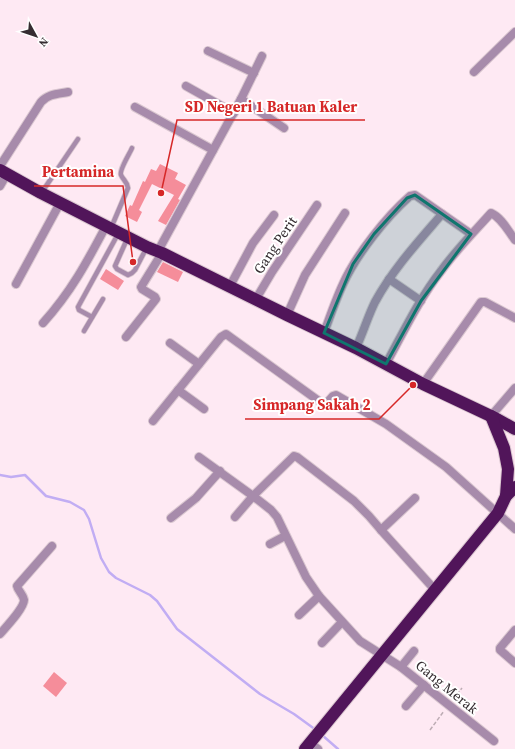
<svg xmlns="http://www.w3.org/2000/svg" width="515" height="749" font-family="'Source Serif 4',serif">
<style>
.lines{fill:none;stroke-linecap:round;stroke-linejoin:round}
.stream{stroke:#c1adf3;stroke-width:2.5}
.building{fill:#f58d9a}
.lane-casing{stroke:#dac7d0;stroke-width:6}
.street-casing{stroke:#dac7d0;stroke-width:10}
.highway-casing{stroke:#dac7d0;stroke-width:14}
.path{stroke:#bdacb4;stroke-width:1.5;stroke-dasharray:4 2;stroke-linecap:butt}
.lane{stroke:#a78bab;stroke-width:4.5}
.street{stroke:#a78bab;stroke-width:8}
.highway{stroke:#51155a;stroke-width:12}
.marked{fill:#0f766e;fill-opacity:0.2;stroke:#0f766e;stroke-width:3;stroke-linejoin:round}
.labels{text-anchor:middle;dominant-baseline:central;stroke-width:4;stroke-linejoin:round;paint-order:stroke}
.street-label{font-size:14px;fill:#352d31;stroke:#fff}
.leader{fill:none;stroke:#d62828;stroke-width:1.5}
.callout-dot{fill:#d62828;stroke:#fff;stroke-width:1.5}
.callout-label{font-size:15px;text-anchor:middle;font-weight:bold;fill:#d62828;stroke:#fff;stroke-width:4;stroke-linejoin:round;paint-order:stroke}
</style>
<rect width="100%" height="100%" fill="#fee9f3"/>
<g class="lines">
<g class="stream">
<polyline points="0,475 11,477 25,475 46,496 70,502 84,510 89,519 101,558 109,572 116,578 150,595 157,601 177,629 260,694 294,714 316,730"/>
<polyline points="322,735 338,749"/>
</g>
</g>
<g class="building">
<polygon points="160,164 178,173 175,179 186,185 178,199 180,200 166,225 158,221 174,195 152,184 139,210 142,212 137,222 125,216 130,205 132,206 143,181 145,182 151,169 156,171"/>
<polygon points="163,262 183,272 178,282 157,272"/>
<polygon points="106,269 124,281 118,290 100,279"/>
<polygon points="54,672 67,683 56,697 43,686"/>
</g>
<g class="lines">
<defs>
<g id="lane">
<polyline points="42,192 78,139"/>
<path d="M111 228 128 188C127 181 123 180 121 175 119 170 130 153 132 148"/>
<polyline points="128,237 115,266 117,269 128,275 132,273 135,270 147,247"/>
<polyline points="92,317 79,310 78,307 118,234"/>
<polyline points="84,331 103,299"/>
</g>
<g id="street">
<polyline points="208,51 254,73"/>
<polyline points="474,72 515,32"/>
<polyline points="186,86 234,113"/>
<polyline points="241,99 284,128"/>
<polyline points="135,107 213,150"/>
<path d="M0 166 41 102C48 94 58 94 68 92"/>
<polyline points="0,186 7,174"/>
<polyline points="158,251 241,99 262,56"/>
<polyline points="389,279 421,301"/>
<polyline points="16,284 60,203"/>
<polyline points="230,286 253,243 274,215"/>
<polyline points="256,299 272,272 317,205"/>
<polyline points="287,315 305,275 345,213"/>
<path d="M43 323C71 292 87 262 106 226"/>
<path d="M324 333C330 316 336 299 343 284 356 255 386 217 410 196L415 195 471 234"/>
<polyline points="126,337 156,299 155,297 142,289 141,287 162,253"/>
<polyline points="170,343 199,364"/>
<path d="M356 348C363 333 368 316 375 302 393 269 418 242 442 214"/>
<path d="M386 364C403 333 419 299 441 271 456 250 474 232 491 213 502 218 508 231 515 240"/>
<polyline points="423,384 481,302 485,302 515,318"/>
<polyline points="178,390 204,409"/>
<polyline points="491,416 515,388"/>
<polyline points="153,421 221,337 226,334 323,404 326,404 333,396 336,395 386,424 446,467 515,529"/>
<polyline points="199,457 253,496 235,517"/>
<polyline points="171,518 196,498 220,471"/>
<polyline points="381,530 415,498"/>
<polyline points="270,544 285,536"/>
<polyline points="435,590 381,530 369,516 354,501 297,457 294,456 253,496 271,510 277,517 306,577 319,596 360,641 401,667 494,741"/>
<polyline points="299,615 319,596"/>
<polyline points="515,630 500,648 500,650 515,663"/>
<path d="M0 634C6 627 24 608 24 600 23 594 18 591 17 586L52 546"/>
<polyline points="322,643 342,622"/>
<polyline points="401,667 414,651"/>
<polyline points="406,706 424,685"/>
<polyline points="310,743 318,749"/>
</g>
<g id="highway">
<polyline points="0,170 41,193 147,247 162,253 287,315 356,348 423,384 495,418 515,429"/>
<polyline points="491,416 504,448 508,469 506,496"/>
<polyline points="305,749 498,513 506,496 515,487"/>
</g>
</defs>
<use href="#lane" class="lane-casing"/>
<use href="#street" class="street-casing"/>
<use href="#highway" class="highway-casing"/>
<g class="path">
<polyline points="453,699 462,688"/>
<polyline points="430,730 444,711"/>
</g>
<use href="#lane" class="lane"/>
<use href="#street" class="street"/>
<use href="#highway" class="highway"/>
</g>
<path class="marked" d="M415 195 471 234 421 301 386 364 324 333 353 264 374 234 407 198Z"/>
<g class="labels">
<g class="street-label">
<text transform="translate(275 245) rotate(-56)">Gang Perit</text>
<text transform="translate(447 687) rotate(39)">Gang Merak</text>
</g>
</g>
<path class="leader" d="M161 193L177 120H365M133 262L123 186H34M413 385L379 419H245"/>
<g class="callout-dot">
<circle cx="161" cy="193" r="4"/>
<circle cx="133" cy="262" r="4"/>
<circle cx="413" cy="385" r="4"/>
</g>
<g class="callout-label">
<text x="271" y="112">SD Negeri 1 Batuan Kaler</text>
<text x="78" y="177">Pertamina</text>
<text x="312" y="410">Simpang Sakah 2</text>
</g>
<g transform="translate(36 36) rotate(130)" stroke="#ffffff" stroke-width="3" paint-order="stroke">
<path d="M0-3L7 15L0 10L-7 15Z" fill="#352d31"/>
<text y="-6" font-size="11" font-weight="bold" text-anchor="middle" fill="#352d31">N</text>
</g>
</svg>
